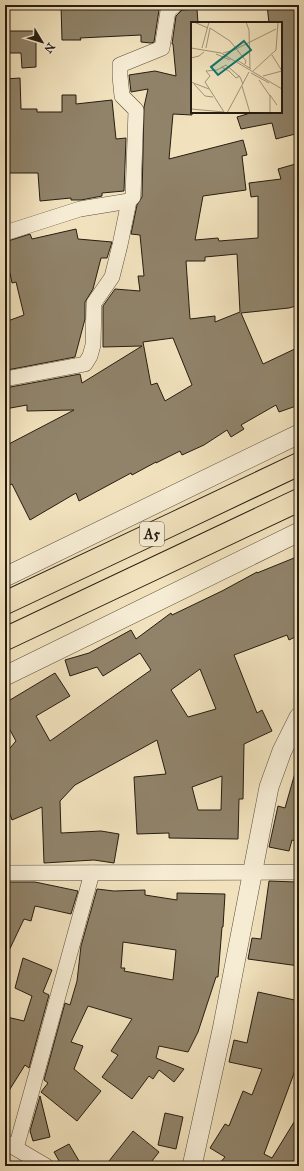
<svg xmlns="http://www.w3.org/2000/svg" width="304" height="1171" font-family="'IM FELL Great Primer',serif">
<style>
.building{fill:#90836a;stroke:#271d11;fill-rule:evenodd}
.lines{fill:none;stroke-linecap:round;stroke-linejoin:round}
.minor-casing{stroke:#5a4e3c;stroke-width:16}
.tertiary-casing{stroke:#5a4e3c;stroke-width:20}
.trunk-casing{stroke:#271d11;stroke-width:24}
.minor{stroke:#f6ecd4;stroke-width:15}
.tertiary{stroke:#f6ecd4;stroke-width:19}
.trunk{stroke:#f1e2bd;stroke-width:22}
.labels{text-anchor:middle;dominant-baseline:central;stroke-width:3.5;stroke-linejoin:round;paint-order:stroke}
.shield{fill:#f6ecd4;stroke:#655b4c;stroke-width:1}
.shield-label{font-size:14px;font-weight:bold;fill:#271d11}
.inset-road{fill:none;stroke:#a09378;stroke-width:1}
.view{fill:#0f766e;fill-opacity:0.15;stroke:#0f766e;stroke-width:2}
.inset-edge{fill:none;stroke:#271d11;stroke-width:2}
</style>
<rect width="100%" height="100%" fill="#f1e2bd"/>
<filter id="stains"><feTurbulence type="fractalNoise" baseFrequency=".005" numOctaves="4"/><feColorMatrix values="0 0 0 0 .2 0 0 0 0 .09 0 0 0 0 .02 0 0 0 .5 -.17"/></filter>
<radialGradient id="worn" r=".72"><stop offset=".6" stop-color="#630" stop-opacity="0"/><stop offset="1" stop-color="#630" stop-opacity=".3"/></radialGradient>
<g class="building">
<polygon points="61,5 162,5 159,10 154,42 151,43 141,42 141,35 80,38 81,40 62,40"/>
<polygon points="267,5 296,5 297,13 299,13 299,46 298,46 299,133 276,139 272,123 241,129 237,117 254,112 281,112 281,23 269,23"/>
<path d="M197 9 198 23H192V115L173 114 169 159 243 140 247 155 242 156 246 190 203 196 195 240 218 238 219 241 258 238V196L251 197 249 183 281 179 278 169 299 163V305L289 308 241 313 263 364 299 347V405L279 412 276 405 241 425 244 429 231 437 227 430 204 445 182 455 180 451 156 463V462L132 475 131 473 79 501 76 493 30 520 12 484 5 487V446L74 410 27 411V405L5 409V388L80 374 82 383 142 346 103 347V306L115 289 140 291 138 276H144L140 235 131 234 137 205 142 197 144 107 148 89 131 92 129 75 155 71 176 76 173 44H172L176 16 182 10ZM237 254 240 312 215 322V316L190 319 186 261H205V257ZM173 338 192 385 165 401 157 383 151 385 143 342Z"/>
<polygon points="5,31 36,31 36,67 22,68 21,53 5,53"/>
<polygon points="20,78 21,109 37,109 37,112 62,112 62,95 76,95 76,104 112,100 116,139 126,138 124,191 102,193 102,196 81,200 71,200 71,198 40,201 38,173 5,173 5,79"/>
<polygon points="76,229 78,239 112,242 107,258 101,258 93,289 85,302 85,319 75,357 7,370 5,362 5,350 10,349 5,335 5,322 24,315 16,282 12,283 10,273 5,274 5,242 30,234 32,239"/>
<path d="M299 556V635L289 640 287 635 234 655 257 713 262 710 272 731 244 744 243 799H239L238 839 169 838V833L137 834 134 777 166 774 157 740 75 785 60 801 61 833 101 831 119 834 114 863 94 860 44 863 42 807 12 820 5 801V754L16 741 5 721V703L55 673 70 696 36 716 50 741 151 670 140 653 103 676 97 667 70 676 65 660 89 653 131 630 136 639 171 613 172 615 222 591 257 572V573ZM200 669 216 709 188 717 171 690ZM222 776 221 810H198L192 787Z"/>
<polygon points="295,773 299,773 299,842 292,840 289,851 269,847 278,806 285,808"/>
<polygon points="269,881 296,882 295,890 299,890 299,966 248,959 252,938 261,939"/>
<polygon points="8,882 35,882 78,891 71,914 35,906 31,921 24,919 5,959 5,884 9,884"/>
<path d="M97 889 114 891 145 890V895L177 900V893L225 894 223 927H222L218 977H216L198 1032 188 1052 159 1046 156 1058 184 1069 174 1082 159 1070 153 1079 149 1076 132 1099 102 1077 118 1055 111 1051 132 1019 88 1006 71 1042 83 1046 74 1069 101 1091 77 1121 41 1092 48 1083 44 1080 65 1003 70 1005 77 981 81 946ZM123 942 176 950 173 980 124 971 125 968H121Z"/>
<polygon points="23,958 52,970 43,992 49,995 29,1068 25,1065 5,1097 5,1025 7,1017 24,1021 32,996 15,988"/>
<polygon points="258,992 299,1001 299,1060 264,1154 272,1158 299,1114 299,1166 217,1166 225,1157 210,1148 225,1124 229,1126 243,1091 252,1095 262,1069 229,1062 234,1040 247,1043"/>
<polygon points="40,1096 50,1137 33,1141 30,1131"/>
<polygon points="165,1113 183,1117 176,1149 158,1145"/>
<polygon points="133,1131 159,1152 148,1166 105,1166"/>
<polygon points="69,1144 82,1166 62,1166 54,1152"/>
</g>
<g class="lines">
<defs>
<g id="minor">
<polyline points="5,233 80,209 129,201"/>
<polyline points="5,379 85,364 90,356 93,345 94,303 112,277 120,245 129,201 133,197 136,110 122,96 120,76 120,65 162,48 168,11 175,5"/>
<polyline points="5,873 299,872"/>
<polyline points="5,1142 46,1166"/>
<polyline points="16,1148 92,873"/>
</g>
<g id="tertiary">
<polyline points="5,577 299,434"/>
<polyline points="5,676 299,532"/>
<polyline points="192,1166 222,1030 269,787 282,751 299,717"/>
</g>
<g id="trunk">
<polyline points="5,603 177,522 299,464"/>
<polyline points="5,639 299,500"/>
</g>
</defs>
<use href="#minor" class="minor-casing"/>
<use href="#tertiary" class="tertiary-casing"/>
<use href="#trunk" class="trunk-casing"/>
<use href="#minor" class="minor"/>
<use href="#tertiary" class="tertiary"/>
<use href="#trunk" class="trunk"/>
</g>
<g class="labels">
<rect class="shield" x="140" y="522" width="24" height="24" rx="3"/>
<g class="shield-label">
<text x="152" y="534">A5</text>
</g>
</g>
<g transform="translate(191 22)">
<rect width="91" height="91" fill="#f1e2bd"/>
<path class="inset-road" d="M3 0 17 6M55 0 58 8 59 46M19 6 39 19 55 39 54 42M0 26 30 31 91 67M11 26 18 0M15 26 19 6M32 31 43 28 85 7M25 32 39 38M81 33 91 49M0 36 8 34 13 30M46 38 60 47M30 45 38 49 45 56 49 54M62 49 85 28 87 0M60 51 78 61M72 54 91 49M68 58 79 74V91M0 60 18 67M3 62 14 74 22 75M51 64 59 91M79 73 86 83M0 87 33 90M33 90 14 60 19 54 15 49 26 48 35 43 49 55 52 62M36 91 58 50"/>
<path class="view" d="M53 19 60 28 27 53 20 45Z"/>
<rect width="91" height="91" class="inset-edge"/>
</g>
<rect width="304" height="1171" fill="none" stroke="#f1e2bd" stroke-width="20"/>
<rect x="6" y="6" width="292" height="1159" fill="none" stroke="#271d11" stroke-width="2"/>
<rect x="10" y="10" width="284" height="1151" fill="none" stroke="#271d11"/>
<g transform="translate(42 42) rotate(128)" stroke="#f6ecd4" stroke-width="3" paint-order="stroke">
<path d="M0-3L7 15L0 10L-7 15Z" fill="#271d11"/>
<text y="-6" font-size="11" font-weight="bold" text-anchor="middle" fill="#271d11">N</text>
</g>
<rect width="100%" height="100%" filter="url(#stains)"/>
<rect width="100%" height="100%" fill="url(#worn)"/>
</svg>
